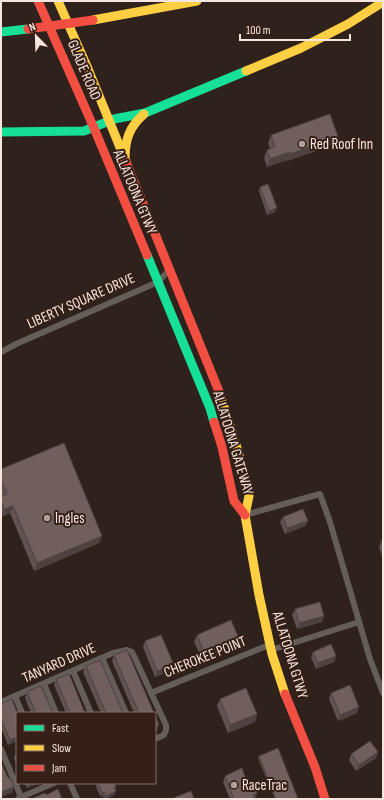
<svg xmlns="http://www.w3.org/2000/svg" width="384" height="800" font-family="'Sofia Sans Condensed',sans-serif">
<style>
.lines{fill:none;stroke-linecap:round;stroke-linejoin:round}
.street{stroke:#655e58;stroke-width:6}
.fast{stroke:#16e098;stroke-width:9}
.slow{stroke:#ffcf43;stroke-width:9}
.jam{stroke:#f24e42;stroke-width:9}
.jam-bridge{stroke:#f24e42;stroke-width:9}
.wall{fill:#605250}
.shaded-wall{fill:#4e4241}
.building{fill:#705f5d;stroke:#4e4241}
.poi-dot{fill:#b1a19c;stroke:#361f16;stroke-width:1.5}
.labels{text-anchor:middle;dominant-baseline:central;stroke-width:4;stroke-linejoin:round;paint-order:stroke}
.street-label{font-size:15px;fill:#f7e6e0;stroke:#361f16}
.poi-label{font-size:15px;fill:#f7e6e0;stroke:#361f16;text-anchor:start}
</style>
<rect width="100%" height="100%" fill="#2f221d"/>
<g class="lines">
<g class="street">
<polyline points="1,352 16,344 158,282 169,270"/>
<polyline points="245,515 320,494 330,522 370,659 383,693"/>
<polyline points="271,650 359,622"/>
<polyline points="102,658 126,713"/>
<polyline points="73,671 91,713"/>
<polyline points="44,684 56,713"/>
<polyline points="151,693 269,645"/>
<polyline points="15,696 22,713"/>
<polyline points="1,702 113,653 127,650 132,652 134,656 166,725 166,730 164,735 155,739"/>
<polyline points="1,749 21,797"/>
<polyline points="70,783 77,799"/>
<polyline points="19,798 54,783"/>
</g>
<g class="fast">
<polyline points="1,32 28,29"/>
<polyline points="1,132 84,131 114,119 145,113 246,71"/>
<polyline points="147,255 210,408 214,422"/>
</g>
<g class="slow">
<polyline points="58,1 86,64 126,162"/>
<polyline points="93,20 197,1"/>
<polyline points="246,71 301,48 348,24 383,2"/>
<path d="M125 159C125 140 129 127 144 114"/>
<polyline points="220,394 238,451 249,496 245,515 259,595 272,654 285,694"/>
</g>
<g class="jam">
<polyline points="38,1 94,128 147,255"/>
<polyline points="126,162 220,394"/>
<polyline points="214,422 222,447 234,501 245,515"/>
<polyline points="285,694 315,767 325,799"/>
</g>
<polyline class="jam-bridge" points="28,29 93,20"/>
</g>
<g class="wall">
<polygon points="271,135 336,144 287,161 287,160 267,167 264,158 267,150 270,149 268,143"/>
<polygon points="260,187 275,212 267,215 259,191"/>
<polygon points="1,469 102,536 99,543 34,571 10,513 1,517 1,497 2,496 1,493"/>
<polygon points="283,517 308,521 305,526 285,534 280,522"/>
<polygon points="382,539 383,539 383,559 379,547"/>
<polygon points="295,609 324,616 322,622 297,629 292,615"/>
<polygon points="197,635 236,647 203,661 194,642"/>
<polygon points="145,641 172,670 155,677 143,647"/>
<polygon points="313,652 336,656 334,662 316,669 311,657"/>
<polygon points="114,655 154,713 134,713 112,661"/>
<polygon points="86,666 123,713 101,713 83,672"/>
<polygon points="56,679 85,713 66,713 54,685"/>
<polygon points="27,692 53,713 31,713 25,698"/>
<polygon points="331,693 357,713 338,721 329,699"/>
<polygon points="220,699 257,714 255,722 228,733 217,706"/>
<polygon points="1,704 17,713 17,741 8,745 1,727"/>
<polygon points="378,752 376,758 356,771 349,760 351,754"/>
<polygon points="16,753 17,753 17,765 14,758"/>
<polygon points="259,756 298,799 275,799 258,758"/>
<polygon points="225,776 248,785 257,793 255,799 230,799 223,782"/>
<polygon points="25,783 39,783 27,788"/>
<polygon points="97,783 116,787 114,795 106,799 104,799 103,796 101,797 96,787"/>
</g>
<g class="shaded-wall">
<polygon points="338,137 336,144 287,161 290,154"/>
<polygon points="290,152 287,160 267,167 270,159"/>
<polygon points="277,208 275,212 267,215 269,211"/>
<polygon points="13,506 10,513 1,517 4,509"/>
<polygon points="308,521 305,526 285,534 287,528"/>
<polygon points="102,536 99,543 34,571 37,563"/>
<polygon points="324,616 322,622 297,629 299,623"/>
<polygon points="239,639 236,647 203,661 205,654"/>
<polygon points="336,656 334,662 316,669 318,663"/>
<polygon points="174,665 172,670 155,677 157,671"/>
<polygon points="359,707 357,713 338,721 340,715"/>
<polygon points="257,714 255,722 228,733 230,725"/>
<polygon points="159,725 157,731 155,731 155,726"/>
<polygon points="17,737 17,741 8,745 10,740"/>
<polygon points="378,752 376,758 356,771 359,765"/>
<polygon points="29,783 39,783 27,788"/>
<polygon points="14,787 12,793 1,797 1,792"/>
<polygon points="116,791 114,795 104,799 106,796"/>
<polygon points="104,792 103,796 101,797 102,793"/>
<polygon points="257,793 255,799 254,799 253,795"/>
</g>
<g class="building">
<polygon points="330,114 338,137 290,154 290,152 270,159 267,150 275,147 271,135"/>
<polygon points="268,184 277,208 269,211 260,187"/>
<polygon points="64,443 102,536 37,563 13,506 4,509 1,501 1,497 7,494 1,479 1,469"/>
<polygon points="303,509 308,521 287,528 283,517"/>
<polygon points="320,602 324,616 299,623 295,609"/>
<polygon points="231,620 239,639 205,654 197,635"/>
<polygon points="161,635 174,665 157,671 145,641"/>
<polygon points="331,644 336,656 318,663 313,652"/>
<polygon points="127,650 154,713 139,713 114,655"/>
<polygon points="100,660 123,713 106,713 86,666"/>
<polygon points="69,674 85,713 70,713 56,679"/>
<polygon points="350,685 359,707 340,715 331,693"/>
<polygon points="41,686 53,713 36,713 27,692"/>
<polygon points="246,688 257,714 230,725 220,699"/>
<polygon points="12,699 17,713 17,737 10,740 1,718 1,704"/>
<polygon points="155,716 159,725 155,726"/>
<polygon points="370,741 378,752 359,765 351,754"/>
<polygon points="278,748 298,799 276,799 259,756"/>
<polygon points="1,762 8,778 10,778 14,787 1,792"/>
<polygon points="242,768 248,785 253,783 257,793 253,795 254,799 234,799 225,776"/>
<polygon points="98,783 114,783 116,787 114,788 116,791 106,796 104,792 102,793"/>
<polygon points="58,789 62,799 31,799 45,793 46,795"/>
<polygon points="191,791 194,799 171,799"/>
</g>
<g class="poi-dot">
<circle cx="302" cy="144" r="4"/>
<circle cx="47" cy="518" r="4"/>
<circle cx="234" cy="785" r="4"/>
</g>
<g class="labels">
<g class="street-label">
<text transform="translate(84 70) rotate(67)">GLADE ROAD</text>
<text transform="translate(135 192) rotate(67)">ALLATOONA GTWY</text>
<text transform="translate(81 301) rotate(-24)">LIBERTY SQUARE DRIVE</text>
<text transform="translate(233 443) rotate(73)">ALLATOONA GATEWAY</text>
<text transform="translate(290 655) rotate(73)">ALLATOONA GTWY</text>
<text transform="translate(205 657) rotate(-22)">CHEROKEE POINT</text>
<text transform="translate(59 663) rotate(-24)">TANYARD DRIVE</text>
</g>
<g class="poi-label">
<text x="310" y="144">Red Roof Inn</text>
<text x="55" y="518">Ingles</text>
<text x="242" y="785">RaceTrac</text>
</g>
</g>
<rect width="384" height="800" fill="none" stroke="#f7e6e0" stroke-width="4"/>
<rect x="16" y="712" width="140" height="72" fill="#361f16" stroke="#836f67"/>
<rect x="24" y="725" width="20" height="6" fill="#16e098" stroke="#836f67"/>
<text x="52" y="732" font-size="12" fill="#f7e6e0">Fast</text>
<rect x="24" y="745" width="20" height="6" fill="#ffcf43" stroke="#836f67"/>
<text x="52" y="752" font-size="12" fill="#f7e6e0">Slow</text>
<rect x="24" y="765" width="20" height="6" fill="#f24e42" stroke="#836f67"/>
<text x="52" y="772" font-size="12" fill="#f7e6e0">Jam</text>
<g transform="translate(36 36) rotate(337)" stroke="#361f16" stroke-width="3" paint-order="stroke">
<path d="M0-3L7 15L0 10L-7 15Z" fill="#f7e6e0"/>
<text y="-6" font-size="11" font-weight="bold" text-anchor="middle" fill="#f7e6e0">N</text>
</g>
<path d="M240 34v6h110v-6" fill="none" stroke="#f7e6e0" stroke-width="2"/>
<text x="246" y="34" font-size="12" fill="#f7e6e0" stroke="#361f16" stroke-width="3" paint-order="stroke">100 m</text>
</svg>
